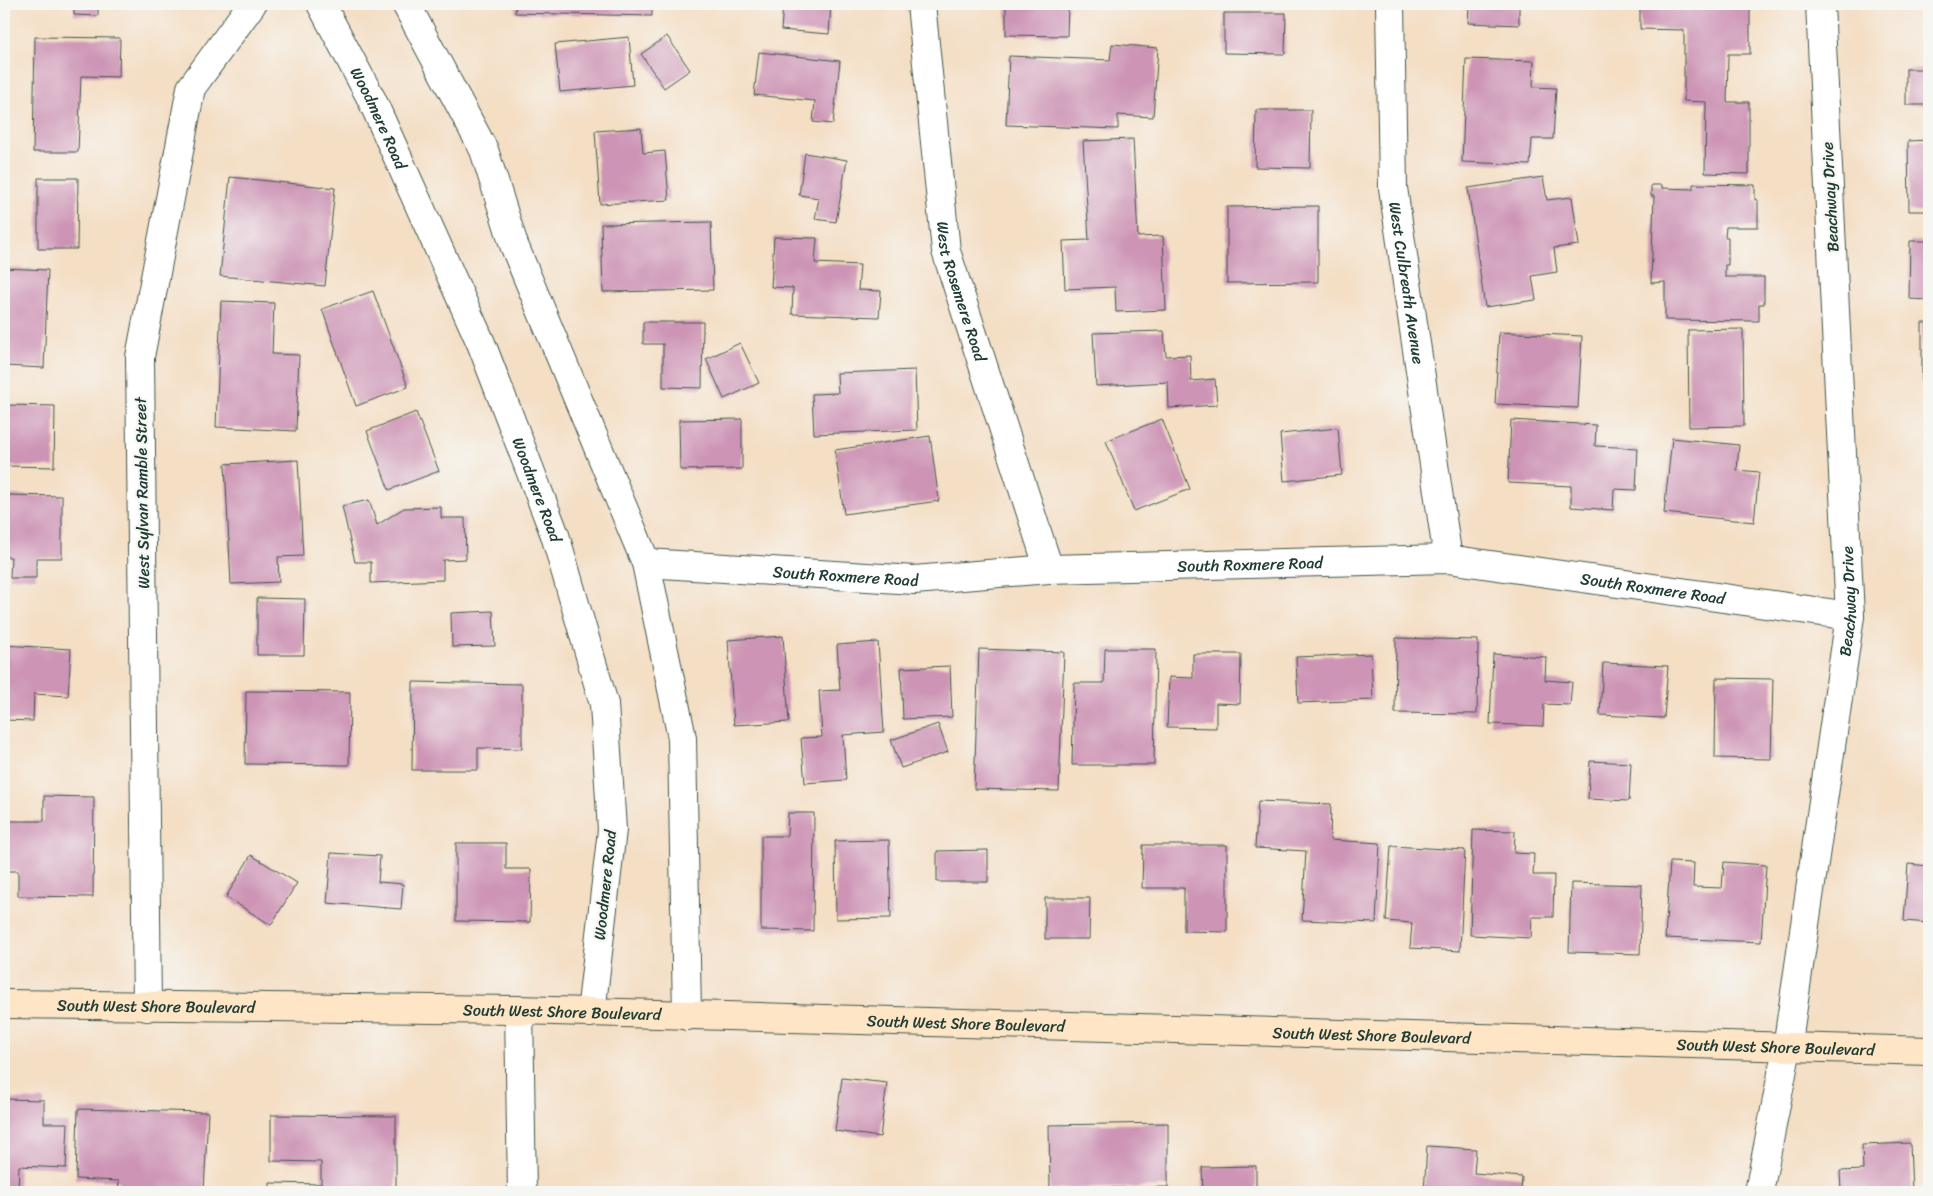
<svg xmlns="http://www.w3.org/2000/svg" width="1933" height="1196" font-family="Sriracha,sans-serif">
<style>
.building{fill:#cd94b5}
.lines{fill:none;stroke-linecap:round;stroke-linejoin:round}
.street-casing{stroke:#3f554a;stroke-width:30}
.secondary-casing{stroke:#3f554a;stroke-width:30}
.street{stroke:#fff;stroke-width:28}
.secondary{stroke:#fee5c5;stroke-width:28}
.labels{text-anchor:middle;dominant-baseline:central;stroke-width:4.5;stroke-linejoin:round;paint-order:stroke}
.street-label{font-size:16px;fill:#1f3d34;stroke:#f6f6f2}
</style>
<rect width="100%" height="100%" fill="#f6f6f2"/>
<filter id="ink" filterUnits="userSpaceOnUse"><feTurbulence type="fractalNoise" baseFrequency=".02" numOctaves="2"/><feDisplacementMap in="SourceGraphic" scale="10" xChannelSelector="R" yChannelSelector="G"/><feConvolveMatrix kernelMatrix="1 2 1 2 8 2 1 2 1" color-interpolation-filters="sRGB"/></filter>
<filter id="wash" filterUnits="userSpaceOnUse"><feTurbulence type="fractalNoise" baseFrequency=".0096" numOctaves="4" result="noise"/><feDisplacementMap in="SourceGraphic" scale="20" xChannelSelector="R" yChannelSelector="G"/><feGaussianBlur stdDeviation="1.12" result="paint"/><feColorMatrix in="noise" values="0 0 0 0 0 0 0 0 0 0 0 0 0 0 0 0 0 1.4 0 .05"/><feComposite in="paint" operator="in"/></filter>
<g filter="url(#wash)">
<rect width="100%" height="100%" fill="#f4dec4"/>
<g id="blocks">
<g class="building">
<polygon points="74,4 98,4 98,16 74,15"/>
<polygon points="516,4 652,4 652,16 515,13"/>
<polygon points="783,4 831,4 829,34 781,30"/>
<polygon points="1006,4 1068,4 1067,36 1006,35"/>
<polygon points="1469,4 1519,4 1519,25 1468,23"/>
<polygon points="1640,5 1750,6 1750,54 1728,54 1727,102 1749,102 1749,174 1705,173 1706,102 1684,101 1684,30 1640,29"/>
<polygon points="1224,13 1286,13 1285,54 1224,53"/>
<polygon points="667,36 690,70 664,88 641,54"/>
<polygon points="35,37 120,38 119,77 81,76 78,152 33,152"/>
<polygon points="629,37 633,85 560,92 555,44"/>
<polygon points="1112,44 1158,48 1153,117 1118,115 1118,129 1006,125 1009,56 1110,60"/>
<polygon points="759,52 840,61 833,124 813,122 815,101 754,95"/>
<polygon points="1466,59 1534,61 1533,87 1556,88 1553,139 1532,139 1530,165 1462,162"/>
<rect x="1906" y="69" width="23" height="36"/>
<polygon points="1256,110 1311,110 1310,168 1255,167"/>
<polygon points="641,128 643,153 665,151 669,200 600,204 595,131"/>
<polygon points="1133,139 1138,237 1163,236 1166,310 1116,312 1115,287 1065,289 1063,241 1089,240 1083,141"/>
<polygon points="1929,140 1929,211 1909,211 1908,141"/>
<polygon points="805,153 847,160 836,222 815,219 819,198 799,195"/>
<polygon points="230,177 335,188 325,286 220,276"/>
<polygon points="1543,177 1547,200 1572,197 1579,245 1554,248 1557,272 1532,276 1536,300 1485,307 1468,188"/>
<polygon points="38,178 78,178 77,249 38,249"/>
<polygon points="1693,184 1755,185 1755,200 1758,200 1758,227 1726,227 1725,237 1728,237 1728,265 1725,265 1725,277 1764,277 1764,304 1759,304 1759,321 1665,320 1665,282 1651,283 1654,196 1651,196 1651,185 1662,185 1662,188 1693,189"/>
<polygon points="1318,206 1318,282 1227,283 1227,207"/>
<polygon points="711,222 713,290 603,292 601,224"/>
<polygon points="774,237 817,238 815,263 860,265 858,290 881,291 879,317 792,314 793,288 771,287"/>
<polygon points="1910,241 1929,241 1929,300 1909,299"/>
<polygon points="4,268 48,270 44,368 4,366"/>
<polygon points="373,291 408,387 356,406 322,309"/>
<polygon points="221,301 274,303 272,354 299,355 296,431 216,427"/>
<polygon points="643,322 703,322 702,388 663,387 663,344 643,344"/>
<rect x="1922" y="323" width="7" height="64"/>
<polygon points="1743,329 1744,426 1689,427 1688,330"/>
<polygon points="1164,331 1166,356 1190,355 1191,381 1215,379 1217,405 1169,408 1168,382 1096,386 1093,333"/>
<polygon points="1499,332 1582,336 1578,408 1495,404"/>
<polygon points="740,343 759,383 724,399 706,359"/>
<polygon points="915,370 917,430 814,434 812,394 838,393 837,373"/>
<polygon points="6,405 55,406 54,467 6,466"/>
<polygon points="416,412 439,471 389,490 367,431"/>
<polygon points="742,419 742,469 680,470 679,420"/>
<polygon points="1162,419 1190,489 1134,511 1106,441"/>
<polygon points="1511,420 1596,425 1595,446 1638,448 1636,490 1614,489 1613,510 1571,507 1571,486 1508,483"/>
<polygon points="1338,428 1342,475 1284,481 1280,434"/>
<polygon points="930,436 939,501 844,514 835,450"/>
<polygon points="1672,438 1739,445 1737,470 1759,472 1754,522 1664,513"/>
<polygon points="298,460 303,556 278,557 279,582 231,584 225,464"/>
<polygon points="4,495 62,496 62,558 36,558 36,578 10,578 11,557 4,557"/>
<polygon points="369,500 377,525 404,508 441,507 441,518 465,518 466,559 443,560 443,580 371,583 371,562 355,562 342,506"/>
<polygon points="257,598 305,599 304,655 257,655"/>
<polygon points="493,611 495,646 452,647 451,613"/>
<polygon points="783,636 789,722 734,725 728,640"/>
<polygon points="1396,638 1478,640 1477,714 1395,713"/>
<polygon points="878,642 884,732 843,735 846,780 805,783 801,738 822,737 819,691 840,690 837,645"/>
<polygon points="4,645 71,649 68,696 34,694 33,721 4,720"/>
<polygon points="979,649 1064,652 1059,791 974,789"/>
<polygon points="1105,649 1156,649 1154,765 1072,765 1074,683 1104,683"/>
<polygon points="1193,654 1241,654 1240,704 1216,703 1216,728 1167,727 1169,677 1193,678"/>
<polygon points="1371,654 1373,700 1298,703 1296,657"/>
<polygon points="1493,654 1546,657 1545,680 1572,682 1570,705 1544,704 1543,726 1490,724"/>
<polygon points="1603,663 1668,666 1664,718 1600,715"/>
<polygon points="950,666 952,717 903,719 901,668"/>
<polygon points="1716,678 1773,679 1771,759 1715,758"/>
<polygon points="413,682 522,684 522,749 478,748 478,770 412,770"/>
<polygon points="246,691 350,692 349,765 245,764"/>
<polygon points="938,724 948,752 901,768 891,740"/>
<polygon points="1928,751 1929,751 1929,802 1926,802"/>
<polygon points="1590,761 1631,763 1629,801 1588,799"/>
<polygon points="44,796 94,797 93,897 18,896 18,871 4,871 4,821 44,821"/>
<polygon points="1258,801 1331,804 1330,840 1380,843 1376,923 1302,920 1306,851 1255,848"/>
<polygon points="788,813 814,813 813,931 761,930 761,836 787,836"/>
<polygon points="1473,830 1515,831 1514,853 1534,854 1533,875 1554,875 1553,917 1532,917 1531,938 1470,935"/>
<polygon points="889,840 891,918 836,919 835,841"/>
<polygon points="456,843 506,843 506,869 531,869 530,922 456,921"/>
<polygon points="1143,845 1227,845 1227,932 1184,931 1184,888 1142,888"/>
<polygon points="1391,846 1465,850 1460,951 1410,948 1412,923 1386,921"/>
<polygon points="988,850 988,882 937,882 937,851"/>
<polygon points="331,853 380,856 378,882 403,884 401,909 327,903"/>
<polygon points="251,855 297,883 271,925 226,897"/>
<polygon points="1670,862 1694,863 1693,887 1722,888 1724,862 1766,865 1761,942 1665,938"/>
<polygon points="1908,864 1929,866 1929,923 1904,921"/>
<polygon points="1571,883 1642,885 1640,954 1569,952"/>
<polygon points="1045,898 1090,898 1089,939 1045,939"/>
<polygon points="842,1078 887,1083 880,1137 835,1131"/>
<polygon points="4,1099 44,1100 44,1123 68,1123 66,1168 19,1166 18,1192 4,1192"/>
<polygon points="78,1109 208,1112 204,1192 118,1192 119,1181 76,1179"/>
<polygon points="271,1115 396,1116 396,1192 270,1192 270,1183 321,1184 321,1162 271,1161"/>
<polygon points="1168,1123 1168,1187 1050,1189 1049,1125"/>
<polygon points="1910,1143 1912,1192 1841,1192 1840,1171 1863,1170 1862,1145"/>
<polygon points="1427,1146 1476,1149 1474,1173 1522,1177 1521,1192 1424,1192"/>
<polygon points="1256,1166 1256,1192 1203,1192 1202,1167"/>
</g>
</g>
</g>
<g filter="url(#ink)">
<use href="#blocks" fill-opacity="0" stroke="#3f554a" stroke-width="1"/>
<g class="lines">
<defs>
<g id="street">
<path id="s1" d="M321 4 372 100 481 343 555 535 604 704 612 830 591 1013"/>
<polyline points="406,4 484,150 514,245 646,563 682,738 687,1016"/>
<path id="s2" d="M921 4 946 251 1049 569"/>
<path id="s3" d="M1390 4 1393 188 1448 559"/>
<path id="s4" d="M646 563 914 580 1049 569 1448 559 1850 616"/>
<polyline points="147,1007 140,357 191,88 252,4"/>
<polyline points="519,1010 522,1192"/>
<path id="s5" d="M1759 1192 1787 1048 1850 616 1820 4"/>
</g>
<g id="secondary">
<path id="s6" d="M4 1004 519 1010 1929 1051"/>
</g>
</defs>
<use href="#street" class="street-casing"/>
<use href="#secondary" class="secondary-casing"/>
<use href="#street" class="street"/>
<use href="#secondary" class="secondary"/>
</g>
</g>
<g class="labels">
<g class="street-label">
<text stroke="none"><textPath href="#s1" startOffset="128">Woodmere Road</textPath></text>
<text transform="translate(1830 197) rotate(-93)">Beachway Drive</text>
<text stroke="none"><textPath href="#s3" startOffset="280">West Culbreath Avenue</textPath></text>
<text stroke="none"><textPath href="#s2" startOffset="291">West Rosemere Road</textPath></text>
<text stroke="none"><textPath href="#s1" startOffset="532">Woodmere Road</textPath></text>
<text transform="translate(142 493) rotate(-91)">West Sylvan Ramble Street</text>
<text stroke="none"><textPath href="#s4" startOffset="605">South Roxmere Road</textPath></text>
<text stroke="none"><textPath href="#s4" startOffset="200">South Roxmere Road</textPath></text>
<text stroke="none"><textPath href="#s4" startOffset="1010">South Roxmere Road</textPath></text>
<text stroke="none"><textPath href="#s5" startOffset="598">Beachway Drive</textPath></text>
<text transform="translate(605 885) rotate(-84)">Woodmere Road</text>
<text stroke="none"><textPath href="#s6" startOffset="152">South West Shore Boulevard</textPath></text>
<text stroke="none"><textPath href="#s6" startOffset="558">South West Shore Boulevard</textPath></text>
<text stroke="none"><textPath href="#s6" startOffset="962">South West Shore Boulevard</textPath></text>
<text stroke="none"><textPath href="#s6" startOffset="1368">South West Shore Boulevard</textPath></text>
<text stroke="none"><textPath href="#s6" startOffset="1772">South West Shore Boulevard</textPath></text>
</g>
</g>
<rect width="1933" height="1196" fill="none" stroke="#f6f6f2" stroke-width="20"/>
</svg>
